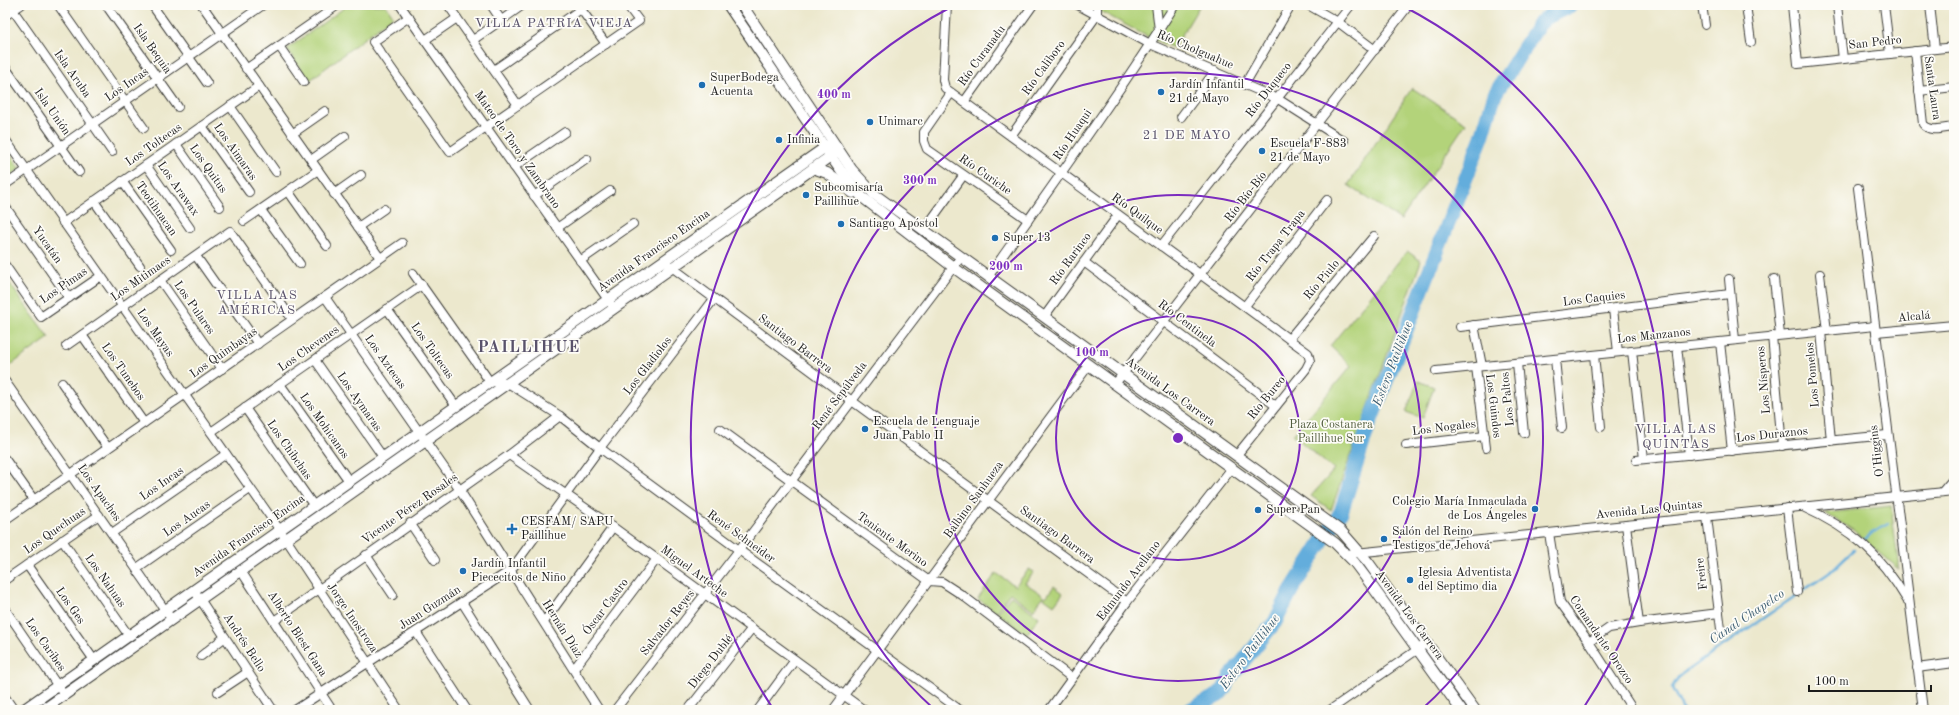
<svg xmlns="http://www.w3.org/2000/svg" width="1959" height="715" font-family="'Old Standard TT',serif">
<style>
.green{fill:#b3d37a;stroke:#68784b}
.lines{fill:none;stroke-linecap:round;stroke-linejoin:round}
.stream{stroke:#64addc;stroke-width:2.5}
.river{stroke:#64addc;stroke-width:15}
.minor-casing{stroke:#3b3b37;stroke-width:10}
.major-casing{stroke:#3b3b37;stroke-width:12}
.minor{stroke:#fff;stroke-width:8}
.major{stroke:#fff;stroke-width:10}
.ring{fill:none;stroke:#7b2cbf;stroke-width:2}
.poi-dot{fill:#1f6fb2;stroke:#fdfcf7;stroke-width:1.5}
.labels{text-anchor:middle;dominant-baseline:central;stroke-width:3.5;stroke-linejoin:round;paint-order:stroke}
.street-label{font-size:12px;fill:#1c1c1c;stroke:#fdfcf7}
.poi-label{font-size:12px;fill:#1c1c1c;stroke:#fdfcf7;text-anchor:start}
.park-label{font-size:12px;fill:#515c3d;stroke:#fdfcf7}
.neighbourhood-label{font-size:13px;letter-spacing:1px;fill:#59526b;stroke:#fdfcf7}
.water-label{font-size:13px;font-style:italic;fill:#3c5d72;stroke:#fdfcf7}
.district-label{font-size:16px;font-weight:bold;letter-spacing:1px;fill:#59526b;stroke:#fdfcf7}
.centre{fill:#7b2cbf;stroke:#fdfcf7;stroke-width:2}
.ring-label{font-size:12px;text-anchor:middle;font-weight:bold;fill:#7b2cbf;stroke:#fdfcf7;stroke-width:3.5;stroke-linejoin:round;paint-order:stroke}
</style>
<rect width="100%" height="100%" fill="#fdfcf7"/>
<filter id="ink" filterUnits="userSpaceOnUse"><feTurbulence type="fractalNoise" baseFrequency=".025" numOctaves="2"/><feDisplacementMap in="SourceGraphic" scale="8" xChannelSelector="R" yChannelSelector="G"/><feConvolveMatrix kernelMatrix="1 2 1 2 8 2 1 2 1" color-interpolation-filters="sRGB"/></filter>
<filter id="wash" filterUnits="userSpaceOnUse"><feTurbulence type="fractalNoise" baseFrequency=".012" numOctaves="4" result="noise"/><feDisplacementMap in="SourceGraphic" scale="16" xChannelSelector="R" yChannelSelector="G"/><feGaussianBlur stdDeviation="0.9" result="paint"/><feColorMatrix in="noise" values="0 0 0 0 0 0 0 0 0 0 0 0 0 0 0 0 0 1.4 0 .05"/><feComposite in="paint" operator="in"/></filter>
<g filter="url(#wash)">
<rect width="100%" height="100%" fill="#ece8cd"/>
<g class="green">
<polygon points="348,5 386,5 393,16 309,81 287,49"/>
<polygon points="1089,5 1200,5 1174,48 1148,37"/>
<polygon points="1412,88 1466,123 1401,220 1348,185"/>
<polygon points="5,146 20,169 5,179"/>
<polygon points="1407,251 1421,261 1331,510 1311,496 1334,470 1293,435 1351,366 1330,346"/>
<polygon points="5,277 49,338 5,369"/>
<polygon points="1418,381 1434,387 1423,418 1406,412"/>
<polygon points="1891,506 1899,569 1853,530 1825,513"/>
<polygon points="1029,569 1034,572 1025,583 1046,597 1054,586 1063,593 1054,605 1043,597 1033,610 1010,593 996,612 978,599 996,573 1015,586"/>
<polygon points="1011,596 1039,617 1027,634 997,613"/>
</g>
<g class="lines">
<g class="stream">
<polyline points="1865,539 1872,533 1889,524"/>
<polyline points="1683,710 1672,688 1679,676 1829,573 1854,549"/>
</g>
<polyline class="river" points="1190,710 1219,695 1224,689 1232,675 1275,622 1292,589 1341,512 1367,430 1482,137 1495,94 1539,24 1547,17 1571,5"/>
</g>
</g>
<g filter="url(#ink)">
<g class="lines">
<defs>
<g id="minor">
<polyline points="58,5 144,128"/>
<polyline points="106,5 178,107"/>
<polyline points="152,5 207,83"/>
<polyline points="202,5 380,258"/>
<polyline points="400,5 611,304"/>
<polyline points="448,5 518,105"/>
<polyline points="491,5 501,20"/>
<polyline points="578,5 606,44"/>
<polyline points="947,5 943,80 945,88 1308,353 1310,361 1306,369 1236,456"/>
<polyline points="1078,5 1150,44 1278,99 1344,141"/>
<polyline points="1156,5 1159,30"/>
<polyline points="1308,5 1338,22 1375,50"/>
<polyline points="1702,5 1705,25"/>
<polyline points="1746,5 1751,42"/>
<polyline points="1792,5 1798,64 1954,47"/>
<polyline points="1837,5 1843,59"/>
<polyline points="1884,5 1890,54"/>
<polyline points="1930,5 1935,49"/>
<polyline points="13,10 112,152"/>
<polyline points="5,16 21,5"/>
<polyline points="409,17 373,42 450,152 639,21 627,5"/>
<polyline points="425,40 457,18"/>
<polyline points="473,40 523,5"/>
<polyline points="279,46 304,82"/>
<path d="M1915 51 1923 124C1930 133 1943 128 1954 127"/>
<polyline points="5,67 79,172"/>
<polyline points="246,69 338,5"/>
<polyline points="494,70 581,9"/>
<polyline points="1245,84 1291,5"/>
<polyline points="1919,91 1954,87"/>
<polyline points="951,93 924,132 924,141 927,149 1028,220"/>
<polyline points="964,102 1033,5"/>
<polyline points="230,106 276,172"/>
<polyline points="1181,117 1215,71"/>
<polyline points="202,126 249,192"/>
<polyline points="292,134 325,111"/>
<polyline points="1011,136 1097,15 1097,5"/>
<polyline points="5,139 286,539 399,710"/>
<polyline points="176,144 220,207"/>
<polyline points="311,160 345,136"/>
<polyline points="146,165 190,228"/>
<polyline points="514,167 565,132"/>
<polyline points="122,181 171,250"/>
<polyline points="5,185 263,5"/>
<polyline points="1858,188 1923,710"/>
<polyline points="288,191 327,246"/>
<polyline points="334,194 361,175"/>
<polyline points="534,196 587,159"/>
<polyline points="94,201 140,266"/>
<polyline points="5,206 69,298"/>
<polyline points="261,210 300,264"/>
<polyline points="244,221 318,170"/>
<polyline points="63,223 259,86"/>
<polyline points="358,227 384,209"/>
<polyline points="557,228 610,191"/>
<polyline points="924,230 963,176"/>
<polyline points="1161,246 1351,5"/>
<polyline points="196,256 258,344"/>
<polyline points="580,261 633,224"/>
<polyline points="1084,262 1276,406"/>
<polyline points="5,265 41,317 101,276"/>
<polyline points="669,265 852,401 1127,602"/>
<polyline points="413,273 490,382 508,383 560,416 600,448 739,550 960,710"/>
<polyline points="1820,274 1827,331"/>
<path d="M988 277C1051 187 1116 98 1175 5"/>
<polyline points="1729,279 1735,340"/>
<polyline points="1774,279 1780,335"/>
<polyline points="160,280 222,369"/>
<polyline points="325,297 459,489 599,710"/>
<polyline points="1245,306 1327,200"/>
<polyline points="387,309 456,406"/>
<polyline points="1613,309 1618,352"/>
<polyline points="1044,317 1118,215"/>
<polyline points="1474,325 1482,366"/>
<polyline points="1460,327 1730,294"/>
<polyline points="1821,331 1831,441"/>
<polyline points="1876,332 1954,325"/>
<polyline points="82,335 144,423"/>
<polyline points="1772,336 1782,446"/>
<polyline points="1289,339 1374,236"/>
<polyline points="1720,342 1732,451"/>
<polyline points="66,346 230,231 292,319"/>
<polyline points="1677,346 1689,455"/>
<polyline points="1632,351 1644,459"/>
<polyline points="1594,355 1601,427"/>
<polyline points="1555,359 1562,428"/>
<polyline points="315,360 383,457"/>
<polyline points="1517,363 1524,433"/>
<polyline points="1476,367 1486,448"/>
<polyline points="1436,371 1875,326"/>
<polyline points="5,381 172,620"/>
<polyline points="62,383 108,448"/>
<polyline points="280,384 349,481"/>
<polyline points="1115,384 1409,5"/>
<polyline points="245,408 314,506"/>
<polyline points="720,429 929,581 942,582 962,595 1072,678"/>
<polyline points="211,432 422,285"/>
<polyline points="1406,445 1485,436"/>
<polyline points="509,455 613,527 864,710"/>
<polyline points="5,459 34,500"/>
<polyline points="1636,460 1887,435"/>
<polyline points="1942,492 1954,478"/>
<path d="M1803 507C1852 529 1880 554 1907 600"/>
<polyline points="1787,508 1797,592"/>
<polyline points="1707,517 1721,629"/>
<polyline points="5,520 402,243"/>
<polyline points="410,523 435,560"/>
<polyline points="1626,525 1639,623"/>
<polyline points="112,533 226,454"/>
<polyline points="1549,533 1560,602 1589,642 1633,710"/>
<polyline points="62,540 129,636"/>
<polyline points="1346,554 1954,491"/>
<polyline points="366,555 393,595"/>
<polyline points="27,565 94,660"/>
<polyline points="137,568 250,489"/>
<polyline points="241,571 332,710"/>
<polyline points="5,580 99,515"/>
<polyline points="194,590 273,710"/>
<polyline points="462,602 530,710"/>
<polyline points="5,609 64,695"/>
<polyline points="274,621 509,455 560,416"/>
<polyline points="544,622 613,527"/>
<polyline points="416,632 467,710"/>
<polyline points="1589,642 1609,628 1639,623 1719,613"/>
<polyline points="201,656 225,637"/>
<polyline points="1917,668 1954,663"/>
<polyline points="574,669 656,560"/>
<polyline points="218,692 248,672"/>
<polyline points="5,697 14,710"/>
<polyline points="295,710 511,570 600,448 714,299"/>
<polyline points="615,710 739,550 961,257"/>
<polyline points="688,710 752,628"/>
<polyline points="758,710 795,660"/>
<polyline points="833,710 1089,365"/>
<polyline points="1049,710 1127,602 1232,468"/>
<polyline points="1330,710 1427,643"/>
</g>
<g id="major">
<polyline points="728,5 841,171 862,197 953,267 1335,543 1354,562 1372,586 1461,710"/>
<polyline points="742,5 852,170 874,194 1341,531 1368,562 1475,710"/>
<polyline points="813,168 827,173 853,193"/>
<polyline points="23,710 830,144"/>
<polyline points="43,710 835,153"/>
</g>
</defs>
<use href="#minor" class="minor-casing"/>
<use href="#major" class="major-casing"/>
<use href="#minor" class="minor"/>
<use href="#major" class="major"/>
</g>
</g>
<g class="ring">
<circle cx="1178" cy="438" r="122"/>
<circle cx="1178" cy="438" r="243"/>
<path d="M934 709A365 365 0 1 1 1422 709"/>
<path d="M772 707A487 487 0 0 1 953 6M1403 6A487 487 0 0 1 1584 707"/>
</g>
<g class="poi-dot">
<circle cx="702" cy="85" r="4"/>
<circle cx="1161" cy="92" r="4"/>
<circle cx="870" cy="122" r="4"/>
<circle cx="779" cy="140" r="4"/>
<circle cx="1262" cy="151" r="4"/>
<circle cx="806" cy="195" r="4"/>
<circle cx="841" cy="224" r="4"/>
<circle cx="995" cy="238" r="4"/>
<circle cx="865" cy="429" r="4"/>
<circle cx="1535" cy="509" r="4"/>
<circle cx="1258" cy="510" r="4"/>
<path d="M510 523h4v4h4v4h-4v4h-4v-4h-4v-4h4z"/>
<circle cx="1384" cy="539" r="4"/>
<circle cx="463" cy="571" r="4"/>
<circle cx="1410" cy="580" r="4"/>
</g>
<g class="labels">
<g class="street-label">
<text transform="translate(1875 43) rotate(-6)">San Pedro</text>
<text transform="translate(152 49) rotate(55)">Isla Bequia</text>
<text transform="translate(1195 50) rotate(23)">Río Cholguahue</text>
<text transform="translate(982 56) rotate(-54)">Río Curanadu</text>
<text transform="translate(1044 68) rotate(-54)">Río Caliboro</text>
<text transform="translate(72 74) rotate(55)">Isla Aruba</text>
<text transform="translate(127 85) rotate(-35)">Los Incas</text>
<text transform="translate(1932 88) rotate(82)">Santa Laura</text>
<text transform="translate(1269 90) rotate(-52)">Río Duqueco</text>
<text transform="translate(52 112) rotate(55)">Isla Unión</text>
<text transform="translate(1073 135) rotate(-56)">Río Huaqui</text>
<text transform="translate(154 145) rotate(-35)">Los Toltecas</text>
<text transform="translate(517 150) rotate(55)">Mateo de Toro y Zambrano</text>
<text transform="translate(235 152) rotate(55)">Los Aimaras</text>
<text transform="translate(208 169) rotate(55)">Los Quitus</text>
<text transform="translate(985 175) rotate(35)">Río Curiche</text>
<text transform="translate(178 189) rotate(55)">Los Arawax</text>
<text transform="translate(1246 197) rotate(-52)">Río Bío-Bío</text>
<text transform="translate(156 209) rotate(55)">Teotihuacan</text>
<text transform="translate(1137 214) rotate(36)">Río Quilque</text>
<text transform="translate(47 245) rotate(55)">Yucatán</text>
<text transform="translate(1276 246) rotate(-52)">Río Trapa Trapa</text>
<text transform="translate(654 251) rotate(-35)">Avenida Francisco Encina</text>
<text transform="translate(1071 259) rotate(-54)">Río Rarinco</text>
<text transform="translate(141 279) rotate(-35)">Los Mitimaes</text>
<text transform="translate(1322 280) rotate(-50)">Río Piulo</text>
<text transform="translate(64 286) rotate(-35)">Los Pimas</text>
<text transform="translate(1594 299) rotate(-7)">Los Caquies</text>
<text transform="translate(194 308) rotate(55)">Los Pulares</text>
<text transform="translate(1914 317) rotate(-5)">Alcalá</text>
<text transform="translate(1187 324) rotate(37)">Río Centinela</text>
<text transform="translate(155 333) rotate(55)">Los Mayas</text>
<text transform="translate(1654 336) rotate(-6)">Los Manzanos</text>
<text transform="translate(795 344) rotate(37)">Santiago Barrera</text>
<text transform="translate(309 349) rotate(-35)">Los Chevenes</text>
<text transform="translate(432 351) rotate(55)">Los Toltecas</text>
<text transform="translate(224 353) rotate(-35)">Los Quimbayas</text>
<text transform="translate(385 362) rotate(55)">Los Aztecas</text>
<text transform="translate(648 366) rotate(-52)">Los Gladiolos</text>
<text transform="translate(123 372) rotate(55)">Los Tunebos</text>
<text transform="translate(1813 375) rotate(-95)">Los Pomelos</text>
<text transform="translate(1764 380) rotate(-95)">Los Nísperos</text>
<text transform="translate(1170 392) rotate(36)">Avenida Los Carrera</text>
<text transform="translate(840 396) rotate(-53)">René Sepúlveda</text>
<text transform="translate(1267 398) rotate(-51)">Río Bureo</text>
<text transform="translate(1508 399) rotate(-96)">Los Paltos</text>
<text transform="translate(359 402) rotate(55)">Los Aymaras</text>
<text transform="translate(1493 406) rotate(83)">Los Guindos</text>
<text transform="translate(324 426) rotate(55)">Los Mohicanos</text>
<text transform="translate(1444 428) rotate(-7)">Los Nogales</text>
<text transform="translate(1772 435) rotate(-6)">Los Duraznos</text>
<text transform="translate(289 450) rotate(55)">Los Chibchas</text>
<text transform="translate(1877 451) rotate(-97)">O'Higgins</text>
<text transform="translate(162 484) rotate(-35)">Los Incas</text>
<text transform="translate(99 493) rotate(55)">Los Apaches</text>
<text transform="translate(974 500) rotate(-54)">Balbino Sanhueza</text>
<text transform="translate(410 509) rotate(-35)">Vicente Pérez Rosales</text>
<text transform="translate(1649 510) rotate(-6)">Avenida Las Quintas</text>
<text transform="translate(187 519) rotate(-35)">Los Aucas</text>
<text transform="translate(55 531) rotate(-35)">Los Quechuas</text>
<text transform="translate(1057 535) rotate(36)">Santiago Barrera</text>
<text transform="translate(249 536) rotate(-35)">Avenida Francisco Encina</text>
<text transform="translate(741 537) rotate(36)">René Schneider</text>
<text transform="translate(892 540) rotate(36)">Teniente Merino</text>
<text transform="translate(694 572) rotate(36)">Miguel Arteche</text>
<text transform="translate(1702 574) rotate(-97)">Freire</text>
<text transform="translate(105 581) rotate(55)">Los Nahuas</text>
<text transform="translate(1129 581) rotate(-53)">Edmundo Arellano</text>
<text transform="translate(70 606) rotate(55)">Los Ges</text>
<text transform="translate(606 607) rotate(-53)">Óscar Castro</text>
<text transform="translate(430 608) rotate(-33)">Juan Guzmán</text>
<text transform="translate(1409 615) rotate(54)">Avenida Los Carrera</text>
<text transform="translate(352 618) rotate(56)">Jorge Inostroza</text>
<text transform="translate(668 623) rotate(-52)">Salvador Reyes</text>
<text transform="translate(562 629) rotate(58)">Hernán Díaz</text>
<text transform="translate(297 634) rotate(57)">Alberto Blest Gana</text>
<text transform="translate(1601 640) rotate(56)">Comandante Orozco</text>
<text transform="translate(244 643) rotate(57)">Andrés Bello</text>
<text transform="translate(45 645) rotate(55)">Los Caribes</text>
<text transform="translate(711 662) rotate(-52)">Diego Dublé</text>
</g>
<g class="poi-label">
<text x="710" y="78">SuperBodega<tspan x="710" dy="14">Acuenta</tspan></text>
<text x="1169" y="85">Jardín Infantil<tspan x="1169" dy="14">21 de Mayo</tspan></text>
<text x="878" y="122">Unimarc</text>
<text x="787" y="140">Infinia</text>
<text x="1270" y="144">Escuela F-883<tspan x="1270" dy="14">21 de Mayo</tspan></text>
<text x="814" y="188">Subcomisaría<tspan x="814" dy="14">Paillihue</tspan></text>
<text x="849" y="224">Santiago Apóstol</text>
<text x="1003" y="238">Super 13</text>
<text x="873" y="422">Escuela de Lenguaje<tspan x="873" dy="14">Juan Pablo II</tspan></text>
<text x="1527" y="502" text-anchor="end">Colegio María Inmaculada<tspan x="1527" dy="14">de Los Ángeles</tspan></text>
<text x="1266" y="510">Super Pan</text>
<text x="521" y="522">CESFAM/ SAPU<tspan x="521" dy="14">Paillihue</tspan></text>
<text x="1392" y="532">Salón del Reino<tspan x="1392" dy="14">Testigos de Jehová</tspan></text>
<text x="471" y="564">Jardín Infantil<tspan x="471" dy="14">Piececitos de Niño</tspan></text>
<text x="1418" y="573">Iglesia Adventista<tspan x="1418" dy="14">del Septimo dia</tspan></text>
</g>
<g class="park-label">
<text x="1331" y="425">Plaza Costanera<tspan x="1331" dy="14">Paillihue Sur</tspan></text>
</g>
<g class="neighbourhood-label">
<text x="554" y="23">VILLA PATRIA VIEJA</text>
<text x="1187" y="135">21 DE MAYO</text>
<text x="257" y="295">VILLA LAS<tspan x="257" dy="15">AMÉRICAS</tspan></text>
<text x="1676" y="429">VILLA LAS<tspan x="1676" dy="15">QUINTAS</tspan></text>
</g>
<g class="water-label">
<text transform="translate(1393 364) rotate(-69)">Estero Paillihue</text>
<text transform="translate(1747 617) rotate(-34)">Canal Chapelco</text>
<text transform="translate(1250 652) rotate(-53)">Estero Paillihue</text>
</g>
<g class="district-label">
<text x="529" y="348">PAILLIHUE</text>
</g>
</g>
<circle cx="1178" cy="438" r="6" class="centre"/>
<g class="ring-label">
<text x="834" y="98">400 m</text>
<text x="920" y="184">300 m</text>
<text x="1006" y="270">200 m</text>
<text x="1092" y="356">100 m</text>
</g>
<rect width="1959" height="715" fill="none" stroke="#fdfcf7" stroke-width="20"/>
<path d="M1809 685v6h122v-6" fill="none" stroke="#1c1c1c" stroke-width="2"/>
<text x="1815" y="685" font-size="12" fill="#1c1c1c" stroke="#fdfcf7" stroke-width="3" paint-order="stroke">100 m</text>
</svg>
